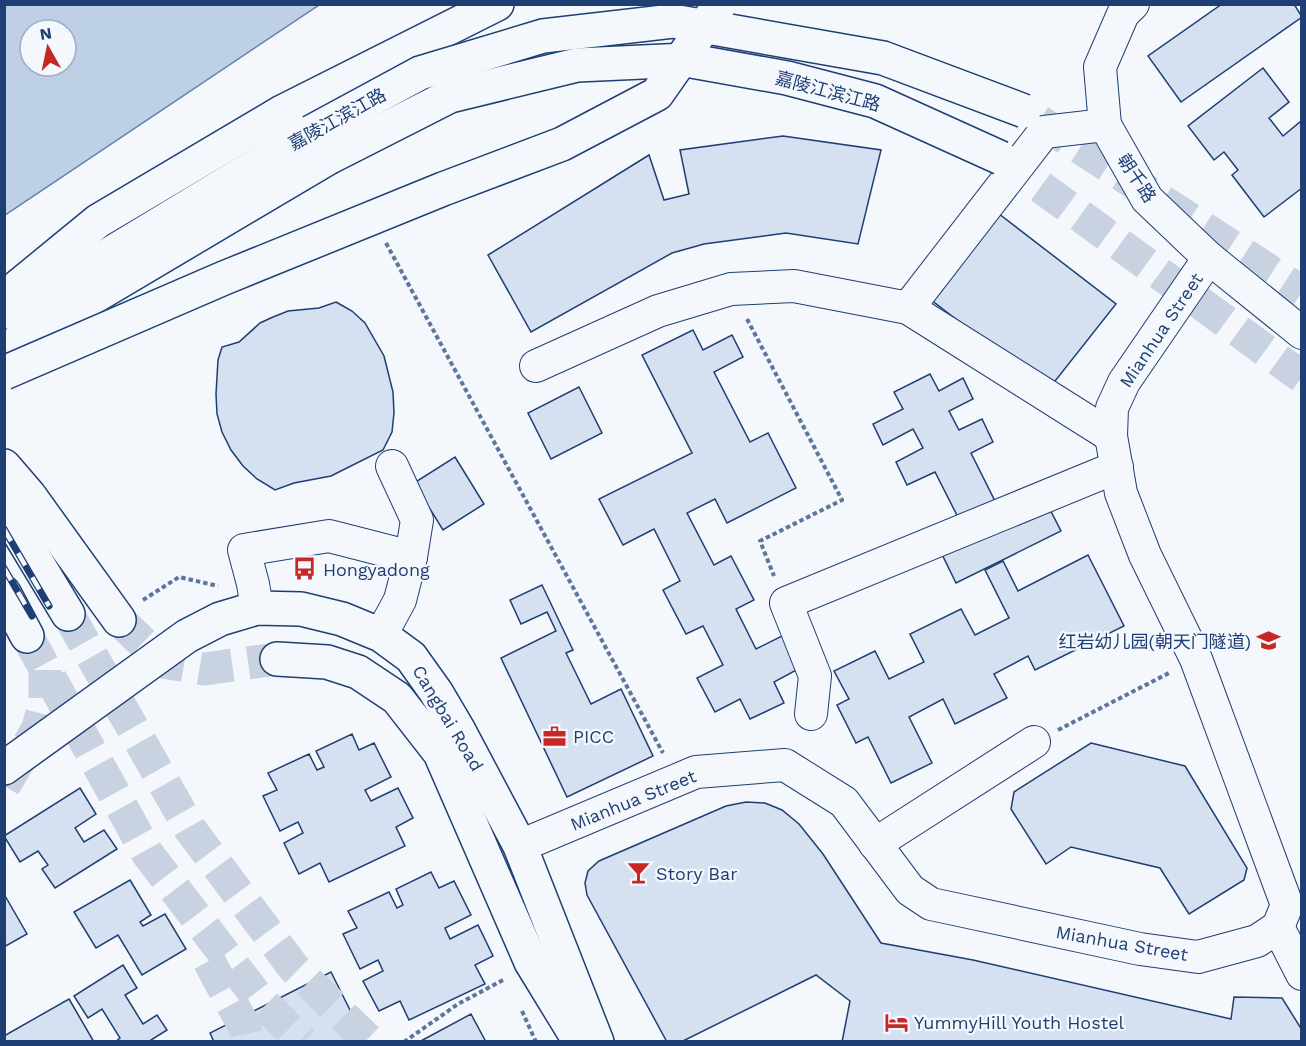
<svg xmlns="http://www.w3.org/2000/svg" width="1306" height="1046" font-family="'Work Sans','Noto Sans SC',sans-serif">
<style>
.water{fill:#bed0e5;stroke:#687fa3;stroke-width:1.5;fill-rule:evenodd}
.building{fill:#d5e0f0;stroke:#1d3f73;stroke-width:1.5}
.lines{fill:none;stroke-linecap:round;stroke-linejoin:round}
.major-tunnel{stroke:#c9d2e0;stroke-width:33;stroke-dasharray:33 16;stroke-linecap:butt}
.minor-casing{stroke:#1d3f73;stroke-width:34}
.major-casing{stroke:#1d3f73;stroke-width:36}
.path{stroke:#5e769c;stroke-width:4;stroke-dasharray:4.5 3;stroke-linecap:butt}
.minor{stroke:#f4f7fb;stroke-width:32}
.major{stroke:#f4f7fb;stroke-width:33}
.rail-casing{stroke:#1d3f73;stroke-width:7}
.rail{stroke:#f4f7fb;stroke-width:4.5;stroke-dasharray:14;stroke-linecap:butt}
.major-bridge-casing{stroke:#1d3f73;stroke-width:36;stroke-linecap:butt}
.major-bridge{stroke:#f4f7fb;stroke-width:33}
.labels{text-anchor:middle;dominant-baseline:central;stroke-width:4.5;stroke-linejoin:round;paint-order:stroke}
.street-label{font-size:18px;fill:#1d3f73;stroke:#f4f7fb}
.poi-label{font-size:18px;fill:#1d3f73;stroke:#f4f7fb;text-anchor:start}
</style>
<rect width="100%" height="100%" fill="#f4f7fb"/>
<path class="water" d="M5 4H319V5L5 215ZM30 30H66V66H30Z"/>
<g class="building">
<polygon points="1222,4 1294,4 1302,17 1181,102 1148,56"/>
<polygon points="1263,68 1289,102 1269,118 1283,136 1300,122 1302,123 1302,188 1264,217 1232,175 1238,170 1224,152 1214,160 1188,126"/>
<polygon points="783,136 881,150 858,244 786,233 704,244 672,253 531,332 488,255 649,155 664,200 689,194 680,150"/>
<polygon points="994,210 1116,304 1048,390 926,296"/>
<polygon points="336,302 352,311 365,323 384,356 393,392 394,413 392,432 383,450 331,476 294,483 275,490 257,479 243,466 231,450 222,432 217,414 216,394 218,360 222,347 239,342 260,323 273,317 288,311 319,308"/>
<polygon points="693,330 703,350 732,335 743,357 714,372 750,442 768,433 796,488 727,523 715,499 687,513 714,565 731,556 754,600 736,609 756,649 786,634 802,667 774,682 784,703 750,719 740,699 715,712 697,678 723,665 703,626 686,634 663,590 680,581 654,529 623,545 599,499 692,453 642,355"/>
<polygon points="930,374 939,391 963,378 973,399 949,411 959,430 982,419 993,442 971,453 1001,513 1041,492 1061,531 956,583 937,544 965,531 935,472 907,485 896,462 923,448 913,429 883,445 873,424 903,409 894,392"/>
<polygon points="579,387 602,433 551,459 528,413"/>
<polygon points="455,457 484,504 443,530 414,483"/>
<polygon points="1088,555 1124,626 1035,670 1028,656 994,674 1007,698 955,724 943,699 909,717 932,763 891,783 868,737 856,743 837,705 849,699 834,671 875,651 889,679 924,662 910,634 961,609 975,635 1009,618 985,570 1003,561 1018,591"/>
<polygon points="542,585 573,650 566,653 591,704 621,689 653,756 567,797 501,658 556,631 547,612 521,624 510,600"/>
<polygon points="352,734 359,750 374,743 391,777 365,790 371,801 398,788 413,818 396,827 405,846 329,882 320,863 299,874 284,843 303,833 298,822 280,831 263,796 277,790 268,773 309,754 317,770 324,767 316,751"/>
<polygon points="1091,743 1185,766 1247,868 1244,880 1189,914 1160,868 1071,847 1046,864 1011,809 1014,792"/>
<polygon points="80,788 96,814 75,828 84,842 104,830 117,849 55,888 42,869 48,865 38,851 20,862 4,836"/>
<polygon points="746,802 765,803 782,810 799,824 823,854 881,943 973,960 1231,1019 1234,997 1282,998 1302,1030 1302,1042 842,1042 850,1001 816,975 681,1042 667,1042 587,895 585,883 588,871 599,861 726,806"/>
<polygon points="431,872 439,888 454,881 471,915 445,928 450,939 478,925 493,956 475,965 485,984 409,1020 400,1001 379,1011 363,981 383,971 378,960 360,969 343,934 357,928 348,911 389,892 397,908 403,905 396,889"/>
<polygon points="130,880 151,915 140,922 143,926 165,914 186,949 142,975 118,935 96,948 74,912"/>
<polygon points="4,894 27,934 4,947"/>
<polygon points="123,965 137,988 125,995 143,1024 157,1015 167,1030 148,1042 115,1042 120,1038 102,1009 88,1018 74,996"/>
<polygon points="331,972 364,1038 356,1042 214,1042 210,1033"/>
<polygon points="69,999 94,1042 4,1042 4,1036"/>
<polygon points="471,1014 486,1042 419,1042"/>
</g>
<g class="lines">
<g class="major-tunnel">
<polyline points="1039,121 1302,292"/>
<polyline points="1001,158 1302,377"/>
<polyline points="68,614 190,829 294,968 370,1042"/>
<polyline points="119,620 163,662 204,669 277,659"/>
<polyline points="27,636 147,853 259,999 303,1042"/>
<polyline points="4,786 38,728 45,701 45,670"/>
<polyline points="209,961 245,1028 248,1042"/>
</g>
<defs>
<g id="minor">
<polyline points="1133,4 1123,14 1100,67 1105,125 1147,199 1209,258 1302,333"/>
<polyline points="908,308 1044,132 1105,125"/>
<polyline points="536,366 658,311 731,289 794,286 908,308 1111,436"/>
<polyline points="257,608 253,584 244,550 329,536 411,557"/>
<polyline points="381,635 400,600 411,557 417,520 392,466"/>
<polyline points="811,714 815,676 786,603 1117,467"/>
<polyline points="875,844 1034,742"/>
<polyline points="520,846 696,772 785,765 844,802 910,890 931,904 1140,949 1198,957 1257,941 1278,927 1287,905 1196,659 1145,555 1121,493 1111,436 1112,408 1124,382 1209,258"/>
<polyline points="1278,927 1302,974"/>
</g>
<g id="major">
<polyline points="4,298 98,221 282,112 497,4"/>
<polyline points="12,313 311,132"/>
<polyline points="4,350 328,158"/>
<polyline points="4,466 29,495 119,620"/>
<polyline points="4,508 68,614"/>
<polyline points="4,593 27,636"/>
<polyline points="277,659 327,662 358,672 397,698 440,753 531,962 580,1042"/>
<polyline points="4,768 187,636 220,619 257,608 301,609 342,619 381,635 411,657 436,692 459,731 520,846 597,1042"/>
</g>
</defs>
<use href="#minor" class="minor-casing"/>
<use href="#major" class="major-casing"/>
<g class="path">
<polyline points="386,243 663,753"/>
<polyline points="747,319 842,500 760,541 774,576"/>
<polyline points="143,600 179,577 218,586"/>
<polyline points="1058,730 1169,673"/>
<polyline points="522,1011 536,1042"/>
<polyline points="404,1042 458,1004 505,979"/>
</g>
<use href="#minor" class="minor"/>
<use href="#major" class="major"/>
<defs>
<g id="rail">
<polyline points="4,529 49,606"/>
<polyline points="4,568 32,616"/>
</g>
</defs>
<use href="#rail" class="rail-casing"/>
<use href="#rail" class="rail"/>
<defs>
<g id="major-bridge">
<polyline points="311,132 420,73 543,36 673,21 883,58 1024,111"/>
<polyline points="328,158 450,96 577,65 686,60 787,78 875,101 1001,158"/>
<polyline points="4,373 224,278 443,189 562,144 657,94 720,4"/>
</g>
</defs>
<use href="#major-bridge" class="major-bridge-casing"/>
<use href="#major-bridge" class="major-bridge"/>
</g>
<defs>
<symbol id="bus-bare" viewBox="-9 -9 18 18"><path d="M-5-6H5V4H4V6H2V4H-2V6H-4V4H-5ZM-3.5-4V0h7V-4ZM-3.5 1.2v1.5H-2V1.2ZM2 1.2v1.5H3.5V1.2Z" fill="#c62828" stroke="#f4f7fb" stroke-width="2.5" paint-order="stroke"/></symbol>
<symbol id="school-bare" viewBox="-9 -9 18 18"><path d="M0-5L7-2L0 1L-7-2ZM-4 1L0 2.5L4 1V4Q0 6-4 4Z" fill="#c62828" stroke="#f4f7fb" stroke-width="2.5" paint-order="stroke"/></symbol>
<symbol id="office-bare" viewBox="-9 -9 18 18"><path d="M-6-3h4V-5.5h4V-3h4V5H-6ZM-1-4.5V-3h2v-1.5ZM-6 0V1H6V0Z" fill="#c62828" stroke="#f4f7fb" stroke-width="2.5" paint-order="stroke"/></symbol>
<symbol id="bar-bare" viewBox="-9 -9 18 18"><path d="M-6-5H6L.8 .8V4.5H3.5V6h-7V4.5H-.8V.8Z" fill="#c62828" stroke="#f4f7fb" stroke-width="2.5" paint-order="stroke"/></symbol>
<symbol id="hotel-bare" viewBox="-9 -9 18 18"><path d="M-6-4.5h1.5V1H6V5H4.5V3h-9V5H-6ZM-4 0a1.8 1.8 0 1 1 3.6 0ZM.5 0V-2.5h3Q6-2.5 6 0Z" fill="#c62828" stroke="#f4f7fb" stroke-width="2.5" paint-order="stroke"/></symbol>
</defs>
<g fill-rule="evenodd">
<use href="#bus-bare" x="288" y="552" width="33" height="33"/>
<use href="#school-bare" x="1252" y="624" width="33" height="33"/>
<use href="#office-bare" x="538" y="720" width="33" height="33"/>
<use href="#bar-bare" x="622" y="856" width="33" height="33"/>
<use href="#hotel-bare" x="880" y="1006" width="33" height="33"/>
</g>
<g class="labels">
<g class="street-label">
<text transform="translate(828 91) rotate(15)">嘉陵江滨江路</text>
<text transform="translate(337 119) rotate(-29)">嘉陵江滨江路</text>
<text transform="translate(1137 178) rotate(57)">朝千路</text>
<text transform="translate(1161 330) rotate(-56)">Mianhua Street</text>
<text transform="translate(448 718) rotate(59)">Cangbai Road</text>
<text transform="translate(633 800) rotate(-22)">Mianhua Street</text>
<text transform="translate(1122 943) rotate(10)">Mianhua Street</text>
</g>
<g class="poi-label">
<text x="323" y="569">Hongyadong</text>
<text x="1251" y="641" text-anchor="end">红岩幼儿园(朝天门隧道)</text>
<text x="573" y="736">PICC</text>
<text x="656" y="873">Story Bar</text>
<text x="914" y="1022">YummyHill Youth Hostel</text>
</g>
</g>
<rect width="1306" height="1046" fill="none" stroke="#1d3f73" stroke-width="12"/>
<g transform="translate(48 48) rotate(351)"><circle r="28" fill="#f4f7fb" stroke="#9eadc5" stroke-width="1.5"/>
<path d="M0-4.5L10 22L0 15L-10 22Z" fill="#c62828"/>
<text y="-9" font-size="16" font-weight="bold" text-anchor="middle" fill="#1d3f73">N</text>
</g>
</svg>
